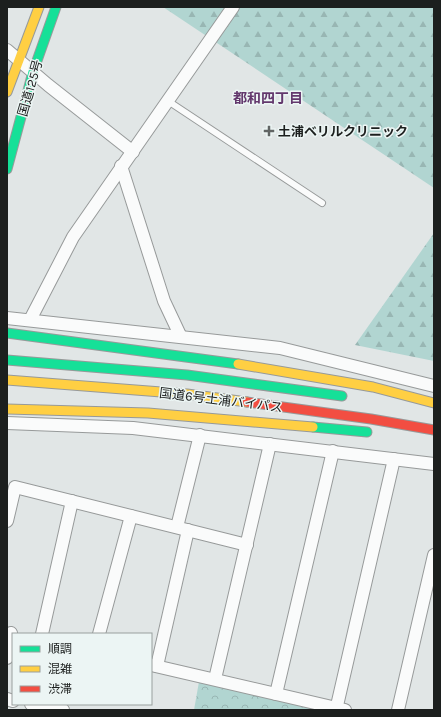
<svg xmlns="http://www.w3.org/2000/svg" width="441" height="717" font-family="Karla,'Noto Sans JP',sans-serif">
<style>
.forest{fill:url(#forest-firs)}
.park{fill:url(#park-crowns)}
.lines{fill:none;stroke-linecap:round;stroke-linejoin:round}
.lane-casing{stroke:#979a9a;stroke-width:8}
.street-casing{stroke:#979a9a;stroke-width:14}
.fast-casing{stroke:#979a9a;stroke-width:11}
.slow-casing{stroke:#979a9a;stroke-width:11}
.jam-casing{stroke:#979a9a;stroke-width:11}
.lane{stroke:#fafbfb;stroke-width:6}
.street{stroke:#fafbfb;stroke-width:12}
.fast{stroke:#16e098;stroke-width:9}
.slow{stroke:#ffcf43;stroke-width:9}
.jam{stroke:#f24e42;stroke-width:9}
.poi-dot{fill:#616564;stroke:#ecf5f4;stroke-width:1.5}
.labels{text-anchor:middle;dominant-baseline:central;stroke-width:3;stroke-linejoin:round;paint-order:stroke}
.street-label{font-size:13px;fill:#1c1f1e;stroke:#ecf5f4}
.poi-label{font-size:13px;font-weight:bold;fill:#1c1f1e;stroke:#ecf5f4;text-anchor:start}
.neighbourhood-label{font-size:14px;font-weight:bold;fill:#63386d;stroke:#ecf5f4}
</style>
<defs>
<pattern id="forest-firs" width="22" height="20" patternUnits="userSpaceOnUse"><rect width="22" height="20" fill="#b1d5d1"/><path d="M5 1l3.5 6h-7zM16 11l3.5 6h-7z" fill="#98b6b3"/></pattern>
<pattern id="park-crowns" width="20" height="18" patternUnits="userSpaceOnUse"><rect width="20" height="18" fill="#b1d5d1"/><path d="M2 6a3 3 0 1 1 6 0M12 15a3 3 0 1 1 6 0" fill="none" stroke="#98b6b3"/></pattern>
</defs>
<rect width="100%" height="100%" fill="#e1e6e6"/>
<g class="forest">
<polygon points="163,7 434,7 434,188"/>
<polygon points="434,233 434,361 355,345"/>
</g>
<polygon class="park" points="200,676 336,710 194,710"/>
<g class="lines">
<defs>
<polyline id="lane" points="168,101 322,203"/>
<g id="street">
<polyline points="7,50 48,85 133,152"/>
<polyline points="121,166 164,301 180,335"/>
<polyline points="7,318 280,348 434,386"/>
<polyline points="30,320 73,237 233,7"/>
<polyline points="7,423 133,428 434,464"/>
<polyline points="7,521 15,487 247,545"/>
<polyline points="177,527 200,435"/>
<polyline points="42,634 72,501"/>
<polyline points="99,634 131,516"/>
<polyline points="7,658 11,633"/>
<polyline points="151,665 345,710"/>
<polyline points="157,666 188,530"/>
<polyline points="215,679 270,444"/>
<polyline points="276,694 333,451"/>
<polyline points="7,699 13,701"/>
<polyline points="31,704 63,710"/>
<polyline points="336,710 394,459"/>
<polyline points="398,710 434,555"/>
</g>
<g id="fast">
<polyline points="7,169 33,72 56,7"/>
<polyline points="7,333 238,364"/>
<polyline points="7,360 187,375 342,396"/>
<polyline points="313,427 367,432"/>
</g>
<g id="slow">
<polyline points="7,92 39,7"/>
<polyline points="238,364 373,387 434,403"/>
<polyline points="7,380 187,394 247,402"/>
<polyline points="7,409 148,413 313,427"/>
</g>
<polyline id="jam" points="247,402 371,419 434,430"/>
</defs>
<use href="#lane" class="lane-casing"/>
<use href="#street" class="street-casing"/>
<use href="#fast" class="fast-casing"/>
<use href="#slow" class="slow-casing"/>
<use href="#jam" class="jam-casing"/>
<use href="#lane" class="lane"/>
<use href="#street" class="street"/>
<use href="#fast" class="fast"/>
<use href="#slow" class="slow"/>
<use href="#jam" class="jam"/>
</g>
<path class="poi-dot" d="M267 125h4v4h4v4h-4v4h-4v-4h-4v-4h4z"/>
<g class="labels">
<g class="street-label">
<text transform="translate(30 88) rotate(-74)">国道125号</text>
<text transform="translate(221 400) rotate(7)">国道6号土浦バイパス</text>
</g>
<g class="poi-label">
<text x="278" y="131">土浦ベリルクリニック</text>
</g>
<g class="neighbourhood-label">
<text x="268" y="98">都和四丁目</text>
</g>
</g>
<rect width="441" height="717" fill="none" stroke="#1c1f1e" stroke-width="16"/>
<rect x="12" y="633" width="140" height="72" fill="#ecf5f4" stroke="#999f9e"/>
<rect x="20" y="646" width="20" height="6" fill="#16e098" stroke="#999f9e"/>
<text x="48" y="653" font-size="12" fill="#1c1f1e">順調</text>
<rect x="20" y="666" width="20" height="6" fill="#ffcf43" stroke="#999f9e"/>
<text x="48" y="673" font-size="12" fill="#1c1f1e">混雑</text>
<rect x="20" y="686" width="20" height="6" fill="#f24e42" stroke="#999f9e"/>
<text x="48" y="693" font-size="12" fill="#1c1f1e">渋滞</text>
</svg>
